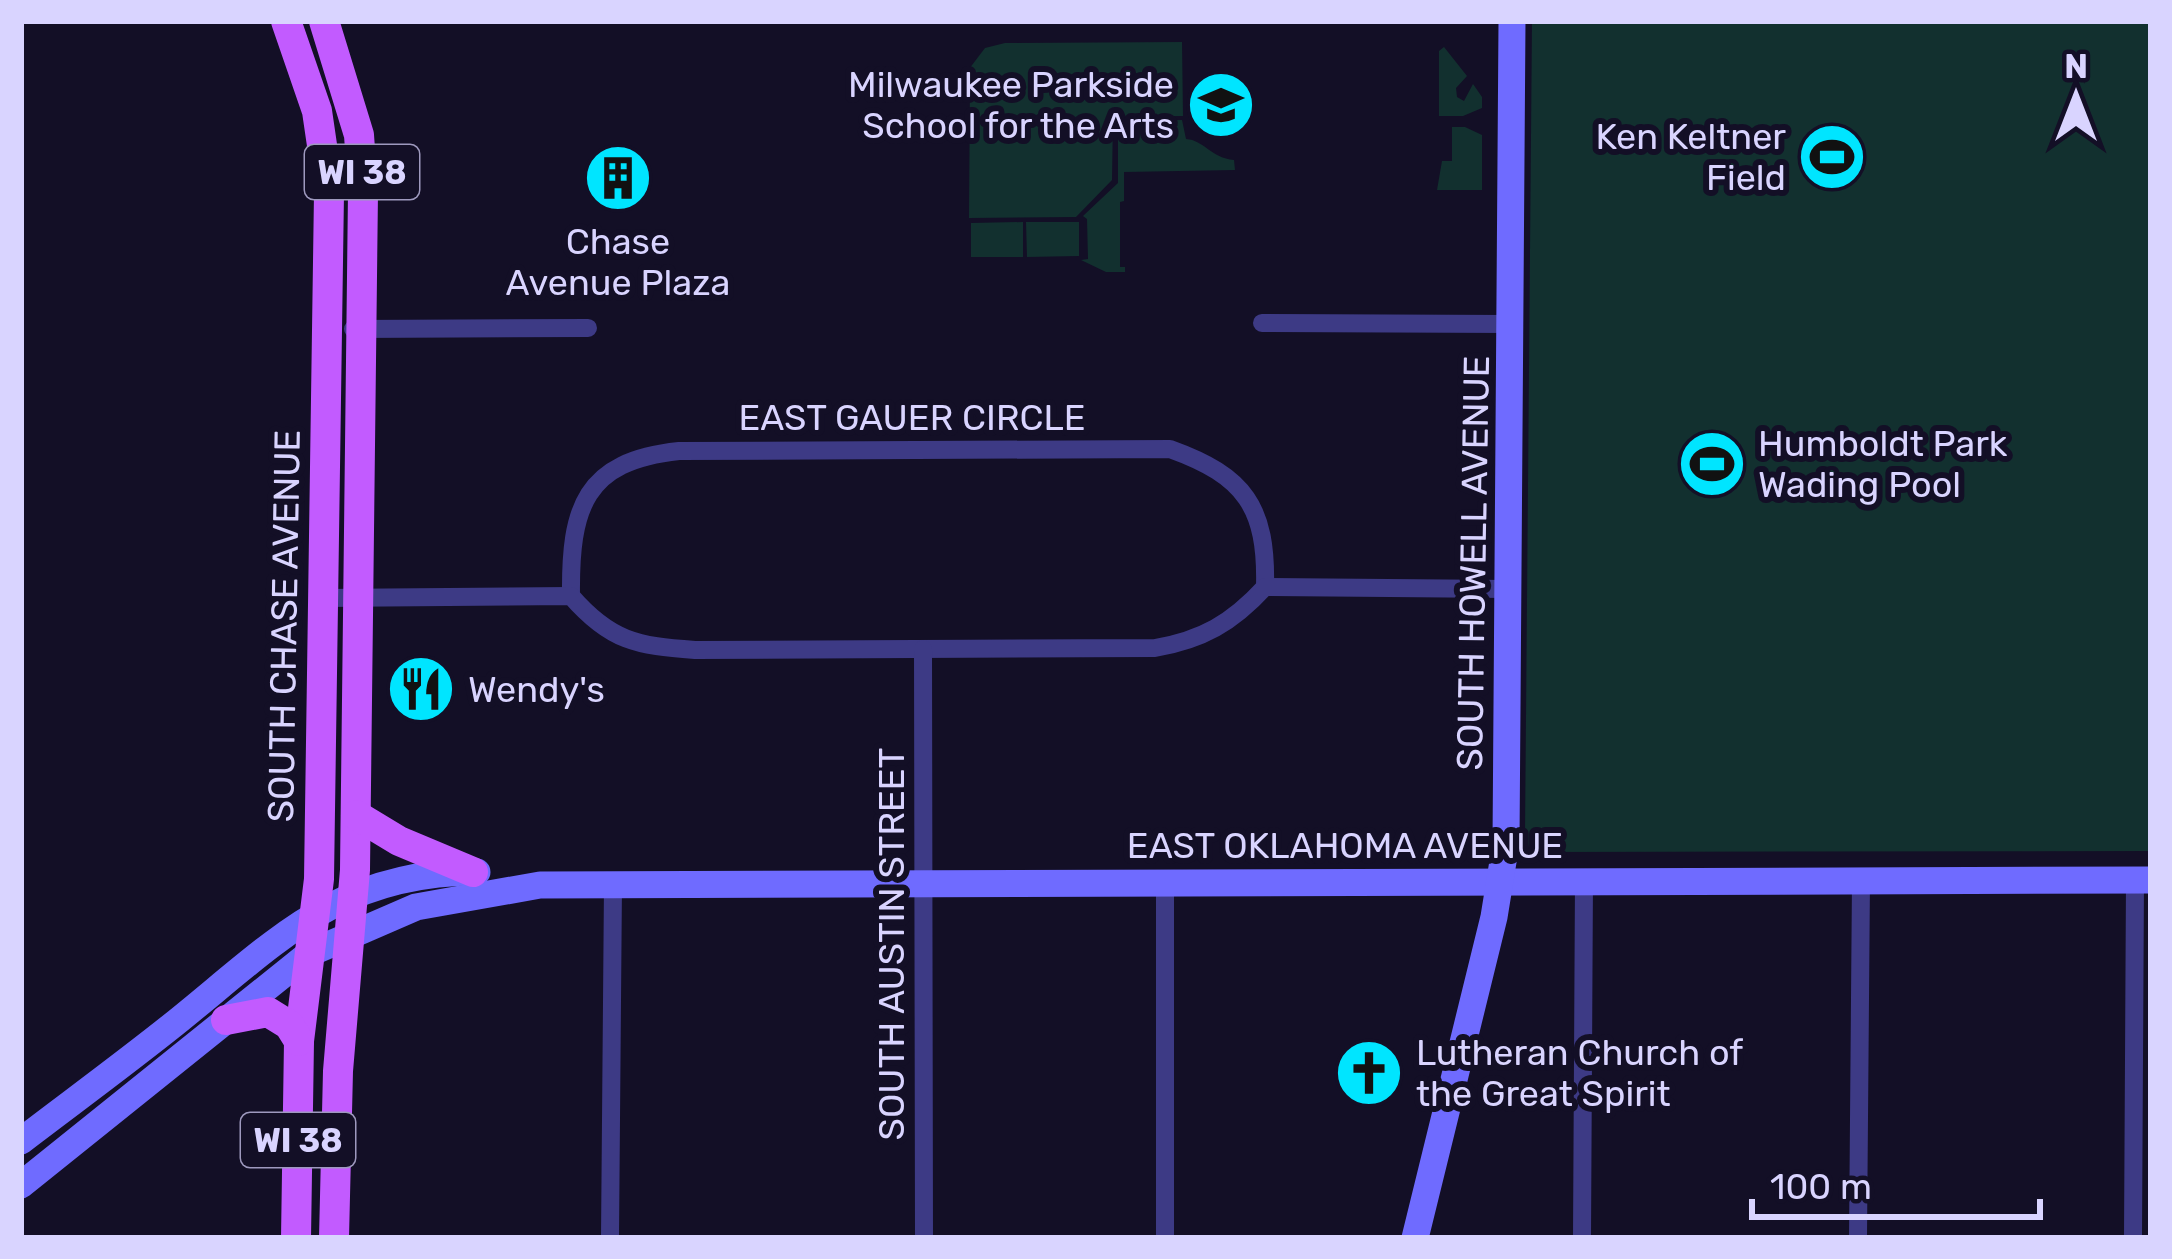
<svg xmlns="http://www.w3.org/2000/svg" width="2172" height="1259" font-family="Rubik,sans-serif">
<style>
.green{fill:#12302f}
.water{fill:#0c2248}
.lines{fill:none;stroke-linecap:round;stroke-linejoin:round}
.street{stroke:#3d3a85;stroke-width:18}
.secondary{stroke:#6f6bff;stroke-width:27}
.primary{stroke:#c25bff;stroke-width:30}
.labels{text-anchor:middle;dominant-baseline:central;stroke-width:12;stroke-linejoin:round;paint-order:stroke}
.shield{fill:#130f26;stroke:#9e99be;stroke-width:3}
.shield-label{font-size:33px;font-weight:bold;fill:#d9d4ff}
.poi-label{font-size:36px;fill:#d9d4ff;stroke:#130f26;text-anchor:start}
.street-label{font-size:36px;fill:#d9d4ff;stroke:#130f26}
</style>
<rect width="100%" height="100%" fill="#130f26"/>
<g class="green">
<polygon points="1532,21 2151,21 2151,851 1545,852 1529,847 1525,834"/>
<polygon points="1182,42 1183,116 1113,117 1112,180 1076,217 969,218 970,79 965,78 966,73 985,48 1005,43"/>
<polygon points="1444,47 1467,76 1456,88 1457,97 1464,101 1473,84 1482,97 1482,108 1463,116 1439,116 1439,51"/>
<path d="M1182 120 1186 139C1204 140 1211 158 1234 160L1235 170 1124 172V201L1120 202V267H1125V272H1106L1081 260 1088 259 1087 219 1083 216 1118 183V121Z"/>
<polygon points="1452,127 1465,127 1482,135 1482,190 1437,190 1442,161 1452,161"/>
<polygon points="1023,222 1023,257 971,257 971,223"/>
<polygon points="1026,222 1079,222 1079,256 1027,257"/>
</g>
<circle class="water" cx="1712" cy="466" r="23"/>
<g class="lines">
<g class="street">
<polyline points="1262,323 1511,324"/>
<polyline points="353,329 588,328"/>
<path d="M571 596C570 508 584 461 679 451L1170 449C1245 476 1267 507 1265 587"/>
<path d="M323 598 571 596C610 641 637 646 695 650L1155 648C1202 640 1232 623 1265 587L1507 589"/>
<polyline points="923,649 924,1238"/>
<polyline points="1165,881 1165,1238"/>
<polyline points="610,1238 613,884"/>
<polyline points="1582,1238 1584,880"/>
<polyline points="1858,1238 1861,880"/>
<polyline points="2133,1238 2135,880"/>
</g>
<g class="secondary">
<path d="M21 1141C72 1102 124 1064 174 1024 275 943 337 872 477 872"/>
<polyline points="21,1185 310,953 416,907 540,885 2151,880"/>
<polyline points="1415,1238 1494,917 1506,843 1512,21"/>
</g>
<g class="primary">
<polyline points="286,21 317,111 329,193 319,879 299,1041 296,1238"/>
<polyline points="324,21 359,135 363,192 355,870 338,1071 334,1238"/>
<polyline points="356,815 399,841 473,872"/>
<polyline points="226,1020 268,1012 289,1025 299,1041"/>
</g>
</g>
<defs>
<symbol id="school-disc" viewBox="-11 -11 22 22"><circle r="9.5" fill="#00e5ff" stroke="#130f26"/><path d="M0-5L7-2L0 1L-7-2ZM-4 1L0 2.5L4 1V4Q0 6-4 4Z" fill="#111"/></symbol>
<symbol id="stadium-disc" viewBox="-11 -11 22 22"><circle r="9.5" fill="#00e5ff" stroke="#130f26"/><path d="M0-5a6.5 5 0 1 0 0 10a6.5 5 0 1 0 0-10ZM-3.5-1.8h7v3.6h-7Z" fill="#111"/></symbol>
<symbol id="building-disc" viewBox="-11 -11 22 22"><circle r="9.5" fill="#00e5ff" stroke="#130f26"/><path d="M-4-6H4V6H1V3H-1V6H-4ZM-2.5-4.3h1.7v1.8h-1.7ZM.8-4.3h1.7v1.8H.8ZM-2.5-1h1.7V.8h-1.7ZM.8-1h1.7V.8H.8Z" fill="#111"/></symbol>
<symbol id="restaurant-disc" viewBox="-11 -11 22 22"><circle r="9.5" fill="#00e5ff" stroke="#130f26"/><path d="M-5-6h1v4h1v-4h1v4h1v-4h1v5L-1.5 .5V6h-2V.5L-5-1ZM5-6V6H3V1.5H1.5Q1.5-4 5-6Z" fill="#111"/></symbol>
<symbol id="church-disc" viewBox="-11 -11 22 22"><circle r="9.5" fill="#00e5ff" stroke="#130f26"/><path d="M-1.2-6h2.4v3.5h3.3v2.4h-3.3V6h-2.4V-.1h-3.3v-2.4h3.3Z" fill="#111"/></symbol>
</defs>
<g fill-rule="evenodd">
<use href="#school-disc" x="1183" y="67" width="76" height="76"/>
<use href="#stadium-disc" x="1794" y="119" width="76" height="76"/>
<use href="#building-disc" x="580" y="140" width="76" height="76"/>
<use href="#stadium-disc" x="1674" y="426" width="76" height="76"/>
<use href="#restaurant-disc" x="383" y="651" width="76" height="76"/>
<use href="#church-disc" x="1331" y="1035" width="76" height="76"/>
</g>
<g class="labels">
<g class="shield">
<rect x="305" y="145" width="114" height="54" rx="9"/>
<rect x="241" y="1113" width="114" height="54" rx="9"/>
</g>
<g class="shield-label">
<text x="362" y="172">WI 38</text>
<text x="298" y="1140">WI 38</text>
</g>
<g class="poi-label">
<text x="1174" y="84" text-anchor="end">Milwaukee Parkside<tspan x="1174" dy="41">School for the Arts</tspan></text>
<text x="1786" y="136" text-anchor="end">Ken Keltner<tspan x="1786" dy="41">Field</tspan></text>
<text x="618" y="241" text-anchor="middle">Chase<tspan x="618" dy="41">Avenue Plaza</tspan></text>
<text x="1758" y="443">Humboldt Park<tspan x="1758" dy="41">Wading Pool</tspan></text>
<text x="468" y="689">Wendy's</text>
<text x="1416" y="1052">Lutheran Church of<tspan x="1416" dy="41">the Great Spirit</tspan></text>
</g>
<g class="street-label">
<text x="912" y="417">EAST GAUER CIRCLE</text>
<text transform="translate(1473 563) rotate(-89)">SOUTH HOWELL AVENUE</text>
<text transform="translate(284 626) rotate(-89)">SOUTH CHASE AVENUE</text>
<text x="1345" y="845">EAST OKLAHOMA AVENUE</text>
<text transform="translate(891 944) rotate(-90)">SOUTH AUSTIN STREET</text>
</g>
</g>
<rect width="2172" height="1259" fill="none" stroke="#d9d4ff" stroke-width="48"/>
<g transform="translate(2076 96)" stroke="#130f26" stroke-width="9" paint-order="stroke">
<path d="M0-9L21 45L0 30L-21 45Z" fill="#d9d4ff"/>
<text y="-18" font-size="33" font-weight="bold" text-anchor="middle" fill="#d9d4ff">N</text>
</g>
<path d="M1752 1199v18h288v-18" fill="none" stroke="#d9d4ff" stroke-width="6"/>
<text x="1770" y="1199" font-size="36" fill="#d9d4ff" stroke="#130f26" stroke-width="9" paint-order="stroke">100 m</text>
</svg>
